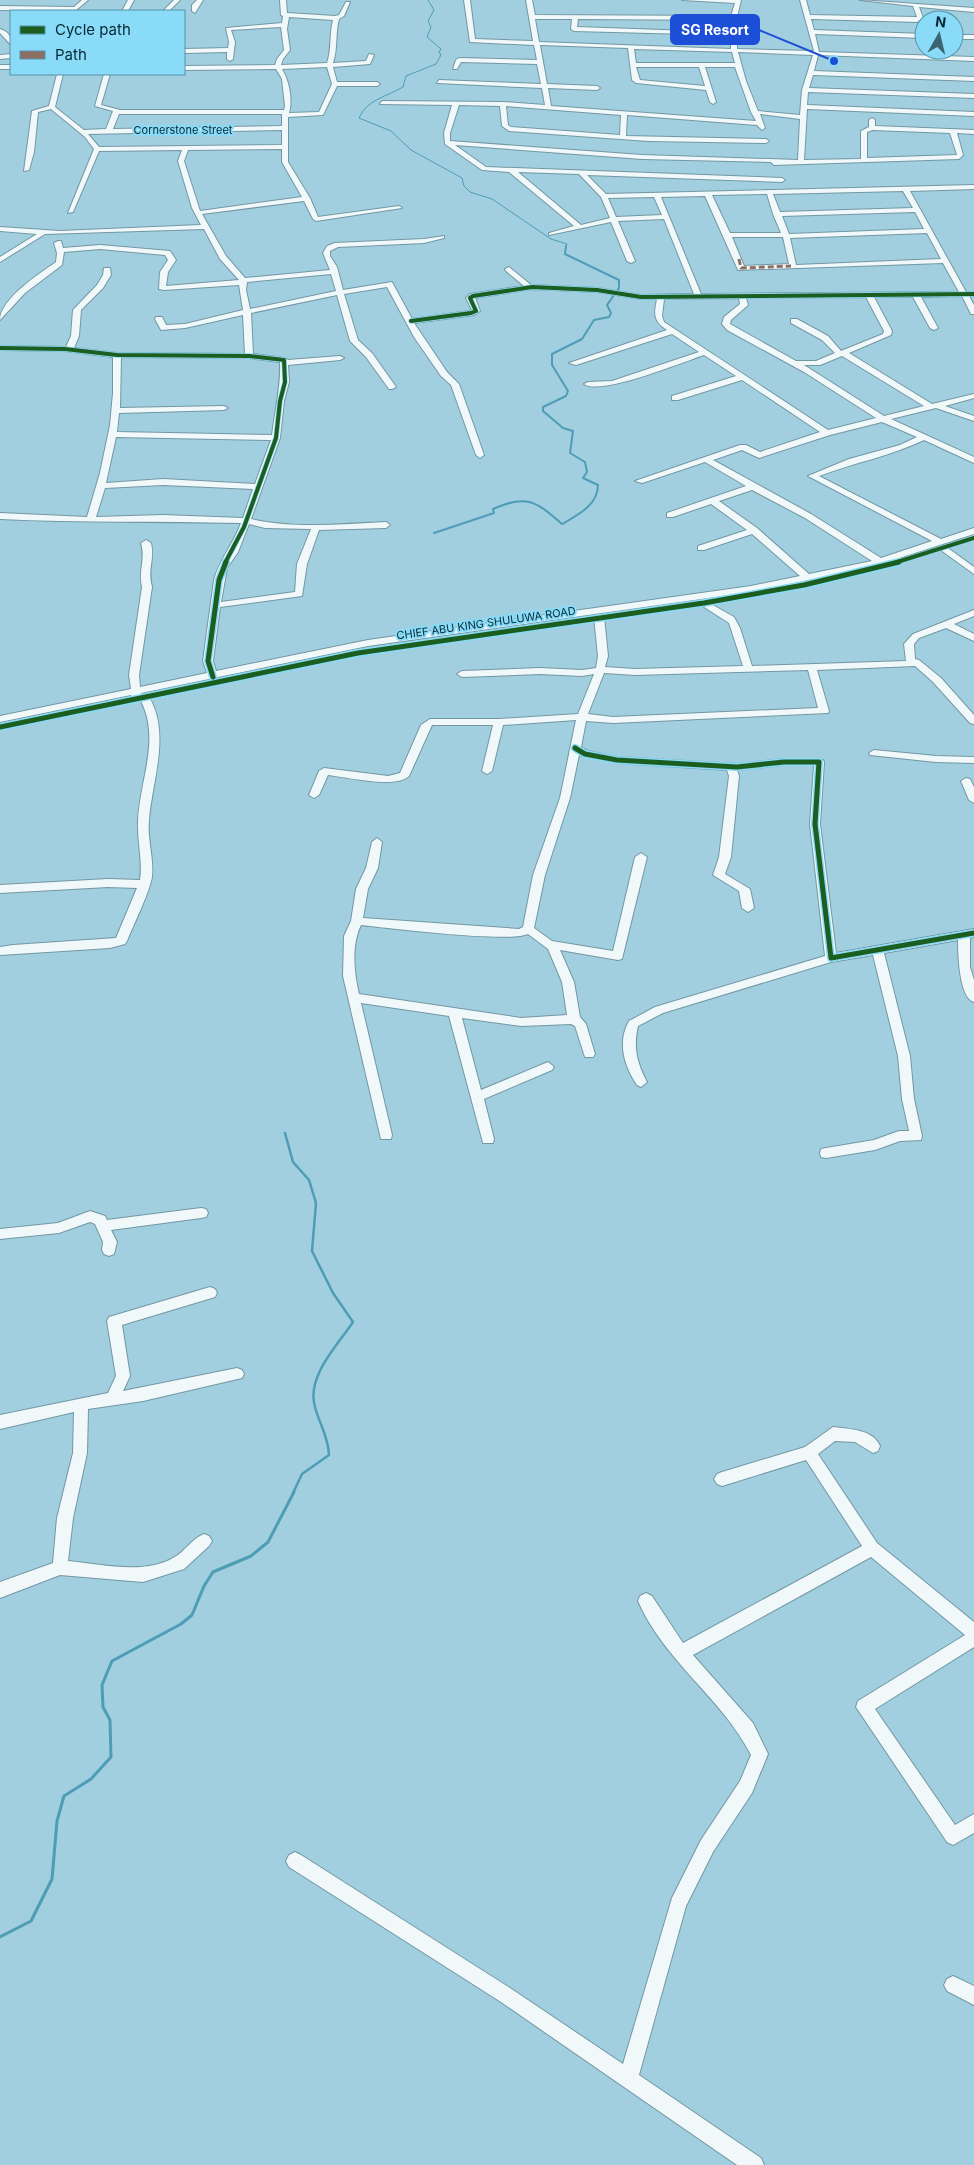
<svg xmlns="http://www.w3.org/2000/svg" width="974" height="2165" font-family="Inter,sans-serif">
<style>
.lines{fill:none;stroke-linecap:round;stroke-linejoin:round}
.stream-far3{stroke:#4e9db6;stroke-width:1}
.stream-far2{stroke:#4e9db6;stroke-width:2}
.stream-far1{stroke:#4e9db6;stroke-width:2.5}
.stream{stroke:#4e9db6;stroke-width:3}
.minor-casing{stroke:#7297a3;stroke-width:2}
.minor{fill:#f1f8fa;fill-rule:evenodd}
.quiet{stroke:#8d6e63;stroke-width:3;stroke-dasharray:6 3;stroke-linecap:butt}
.cycleway-far1-casing{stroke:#89dbf8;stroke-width:5.5}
.cycleway-casing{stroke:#89dbf8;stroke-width:8}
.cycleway-far1{stroke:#1b5e20;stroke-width:4}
.cycleway{stroke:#1b5e20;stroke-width:5}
.labels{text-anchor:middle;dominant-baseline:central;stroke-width:4;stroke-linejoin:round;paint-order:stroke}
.far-street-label{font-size:11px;fill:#042934;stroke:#89dbf8}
.leader{fill:none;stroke:#1d4ed8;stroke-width:2}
.callout-dot{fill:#1d4ed8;stroke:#89dbf8;stroke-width:2}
.callout{fill:#1d4ed8;stroke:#1d4ed8;stroke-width:2}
.callout-label{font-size:14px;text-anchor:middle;font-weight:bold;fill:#fff}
</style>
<rect width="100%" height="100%" fill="#a2cfdf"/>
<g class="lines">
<path class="stream-far3" d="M428 0 434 10 428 21 431 27 427 37 441 49 439 52 441 55 436 64 406 76 403 87C388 96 366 100 359 118L391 131 411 150 462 178 464 186 470 192 492 199 551 239 567 244 566 247"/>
<path class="stream-far2" d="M434 533 494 513 493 509C526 494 536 501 562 524 578 515 598 505 598 485L583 478 587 472 585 462 570 453 573 431 563 428 543 411V407L566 396 568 391 552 365V354L582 339 594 320 609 317 611 313 607 305 619 288V280L565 254 566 246"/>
<path class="stream-far1" d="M285 1133 293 1162 309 1180 316 1203 312 1251 333 1293 353 1322C337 1346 306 1377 315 1407 320 1426 328 1435 329 1455L302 1474 293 1493"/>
<polyline class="stream" points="0,1937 31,1921 52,1879 57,1821 64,1796 91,1779 111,1757 110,1720 103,1707 102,1685 112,1661 181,1624 192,1615 204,1586 213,1572 251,1556 268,1542 294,1492"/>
<defs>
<g id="minor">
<polygon points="82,0 88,0 75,11 0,10 0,6 74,7"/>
<polygon points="128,0 134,0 128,11 122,11"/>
<polygon points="174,0 180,0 169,11 163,11"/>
<polygon points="197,0 203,0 195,13 192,11 192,5"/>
<path d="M280 0H286L287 13 335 16 339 15 346 2H350L344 16 339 19C335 34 338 48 333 63L366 61 369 54 374 55 370 64 333 67 337 82H377L380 84 377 86H337L323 115 288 117V162L310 198 318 217 399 206 402 208 316 221 313 219 304 201 202 214 226 256 245 278 330 270 323 253 327 246 335 243 424 239 444 236V238L424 243 338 247 330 251V256L337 267 343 290 392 282 412 319 469 311 472 310 466 298 470 294 524 286 506 271 505 269 509 267 531 285 597 288 641 295 694 294 664 219 618 221 635 261 631 263 627 261 611 222 549 235V233L574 226 509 172 482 170 445 144 444 133 452 105 380 104 382 101 503 102 545 105 542 88 437 83 439 80 541 84 537 64 461 62 457 69H453L456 60 459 58 537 60 534 45 470 42 464 0H470L475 39 533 41 526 0H532L535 15 731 16 735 3 682 0H741L737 17V49L814 51 800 0H806L810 15 917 17 913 6 860 0 974 8V12L919 7 923 18 917 22 811 19 814 30 924 34V38L815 34 819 52 974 57V61L818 55 814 71 974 77V81L813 75 809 88 974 94V98L808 92 807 105 974 112V116L807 109 804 160 861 159V131L869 127V120L872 118 875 120V126L974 130V134L957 133 963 155 959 159 774 165 771 162 642 159 455 145 486 167 782 178 785 180 782 182 587 175 606 194 974 185V189L910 191 966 292H974V296H969L974 305V314H971L962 296 921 297 938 328 934 330 930 328 913 297H874L892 331 891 335 849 353 932 404 974 394V398L945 406 974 416V421L936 408 891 419 974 457V463L924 440C891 456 853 463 819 476L941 539 974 528V534L871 567 751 592 368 646 218 677 213 680 209 679 141 693 142 697H149C171 734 152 781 149 820 147 839 154 858 152 877 150 891 133 926 127 941L125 944 110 948 0 955V947L13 945 116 938 137 888 108 887 0 893V885L108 879 140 880C143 862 137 841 138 822 139 782 161 740 141 701H133L131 695 0 722V716L131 689 129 675 142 587C138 568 146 561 141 543L146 540 151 543C155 560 147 568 152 587L139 675 140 687 207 673 203 661 214 580C219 560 234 543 241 523 160 521 80 523 0 519V513L87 517 100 473 110 425 113 393V357L65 351 0 350V346L66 347 71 336 73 310 97 285 103 275 104 268H110L111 275 103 288 81 310 79 336 74 348 117 353 245 354 243 315 185 328 161 330 155 319 156 317H162L166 325 185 324 243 310 239 285 164 290 159 289 160 272 168 260 165 255 100 249 64 252 62 265 25 293 0 320C0 299 39 274 56 262L57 253 54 243 58 241H61L63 248 100 245 170 251 176 260 168 272 166 286 239 280 220 259 204 229 45 234 0 262V257L37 234 0 231V227L60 231 201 225 192 208 178 161 182 150 99 151 73 212 68 213 94 149 85 137 51 109 38 112 34 152 29 170 24 171 32 111 49 106 57 74H63L55 107 84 130 106 129 113 111 95 106 104 74H110L101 105 120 110H284L285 106 282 79 276 69 184 70V66L275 65 277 59 284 50 281 27 231 30 235 42 233 59 230 61 227 59V52L184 53V49L228 48 229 42 226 28 282 23 283 16 281 15ZM289 17 333 20C329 35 332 49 327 63L281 65 283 59 290 50 287 29ZM535 19H572L571 29 574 31 689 34 691 31 577 27 578 19 731 20V49L539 42ZM540 45 628 48 632 80 636 83 706 90 710 102 713 104 716 102 705 67H735L751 112 756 121 551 106 548 88 597 90 600 88 597 86 547 84ZM634 49 732 52 735 63H636ZM738 52 813 55 802 90 800 115 758 111 746 81ZM327 67 332 84 319 112 289 113C293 99 289 81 282 69ZM636 67H699L705 86 640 80ZM459 105 500 106 502 126 509 131 648 141 766 143 769 141 766 139 626 136 627 115 757 125 762 130 765 128 760 114 800 119 798 160 642 155 450 141V133ZM506 106 621 115 620 135 511 127 508 125ZM119 114H282V126L113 129ZM282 130V145L99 147 88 134ZM873 130 950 133 957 155 867 158V132ZM282 149V162L302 197 200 211 184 161 188 150ZM518 172 579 174 601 197 610 218 581 225ZM903 191 913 208 780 212 773 194ZM767 194 773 214 781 233H730L712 195ZM705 196 738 270 943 263 959 292 701 294 661 197ZM654 197 662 215 616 217 608 198ZM915 212 924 229 789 234 782 216ZM927 233 941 259 796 265 790 238ZM732 237H783L789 264 744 266ZM331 274 336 291 250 309 246 290 247 282ZM387 287 414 337 441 376 451 385 476 455 480 458 484 455 459 384 447 372 414 323 474 315 480 311 475 298 532 289 597 292 641 299H657C654 314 653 321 667 330L569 363 576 365 672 334 699 352 612 381 588 382 584 384C600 396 683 362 704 355L736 376 672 396V400H678L742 380 820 432 760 452 746 445H740L635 481 642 483 705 462 746 486 667 513V517H673L711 504 747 530 698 546V550H704L752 534 800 576 751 586 368 640 216 671 213 661 220 607 302 596 307 564 319 530 386 528 390 525 386 522C342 524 295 529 251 519L280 438 284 401 289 382 288 365 340 360 344 358 340 356 288 360 284 358 253 354 251 313 337 295 350 341 366 357 389 389H392L396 387 372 353 358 340 344 294ZM866 297 884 331 883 334 841 351 828 336 797 319H791V323L822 340 835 353 816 361H796L730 324 731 320 748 305 746 298ZM739 298 740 304 724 317 722 324 727 330 804 372 876 418 828 430 664 322 662 316 664 299ZM842 356 924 406 884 416 804 365H820ZM121 357 249 358 280 362C281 387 275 411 272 435L117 432 119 413 224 410 228 408 224 406 120 408ZM882 422 917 437 900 445 849 459 808 476 932 541 881 558 811 514 713 460 742 450 759 458 830 435ZM116 437 271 440 255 484 163 479 106 483ZM163 485 253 489 243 518 163 515 96 517 105 488ZM752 490 805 518 872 561 809 574 757 528 719 501ZM249 524 265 528 311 529 297 564 295 592 221 602 227 568 238 552Z"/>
<path d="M0 29C9 32 11 36 11 45L0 33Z"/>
<rect x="954" y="35" width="20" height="4"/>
<polygon points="11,54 11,58 0,59 0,55"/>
<rect x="0" y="65" width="11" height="4"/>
<polygon points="945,546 974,567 974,574 942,551 940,549"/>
<path d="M704 600 734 617 740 628 752 666 906 661 904 644 913 634 974 610V616L954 624 974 634V641L946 628 919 638 914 644 915 659 919 660 941 678 974 715V724L970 723 933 682 915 666 817 670 829 711 828 713 613 723 586 721 581 747 588 751 617 757 737 764 784 759 823 760 824 762 820 824 836 953 974 929V937L970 938V967L974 980V1002C959 998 958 953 958 940L884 953 910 1056 914 1099 922 1136 921 1140 900 1141 875 1150 826 1158 821 1157 820 1153 821 1149 826 1148 874 1140 899 1131H909L902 1099 898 1056 873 955 831 962 663 1013 638 1026C633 1048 637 1063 647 1082L641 1087 637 1085C624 1066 617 1042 629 1021L655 1007 825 956 810 824 814 765H784L737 770 739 776 731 857 725 874 750 889 754 908 748 912 742 908 739 891 713 875 719 857 729 776 727 770 617 763 579 755 570 798 545 875 534 928 552 941 613 951 635 857 641 853 647 857 622 959 618 960 560 950 574 982 580 1017 586 1024 595 1054 593 1057H585L575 1026 571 1024 521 1026 462 1018 481 1090 548 1062 554 1067 552 1070 484 1099 494 1139 493 1143H483L482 1139 449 1016 361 1003 392 1135 391 1139H381L343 976 344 936 351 921 356 889 366 868 372 842 377 838 382 842 378 868 368 889 363 918 519 929 523 927 533 875 560 798 576 720 503 725 492 771 487 774 482 771 493 725H432L409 776C396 789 346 777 328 775L319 795 314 798 309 795 319 771 324 768 388 776 400 773 421 725 430 719H499L578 714 594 674 582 676 540 674 462 677 457 674 462 671 540 668 582 670 596 668 598 656 594 617 599 614 604 617 608 656 605 667 635 669 743 666 729 623 701 605 699 603ZM808 670 818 708 613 717 588 714 604 673 635 675ZM361 925C388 928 510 943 528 934L548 949 562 982 567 1015 521 1018 359 994C354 973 351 946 361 925Z"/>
<polygon points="874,750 936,756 974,757 974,763 936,762 870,755 869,753"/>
<polygon points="966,778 970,779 974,787 974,803 969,800 961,781"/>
<polygon points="201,1208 206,1209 208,1213 206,1217 201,1218 111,1230 117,1242 114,1254 109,1256 104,1254 102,1250 103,1242 95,1224 90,1222 59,1233 0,1239 0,1229 58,1223 90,1211 105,1216 107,1220"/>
<path d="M210 1287 215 1289 217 1293 215 1297 122 1325 130 1376 123 1391 237 1368 242 1370 244 1374 242 1378 143 1401 88 1409 87 1453 73 1518 68 1561C101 1564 143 1575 173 1558 185 1552 191 1539 204 1534L209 1536 212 1541 209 1546 184 1569 143 1582 60 1575 0 1598V1582L53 1563 57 1518 73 1453 74 1412 0 1429V1415L108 1393 116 1376 107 1321 109 1317Z"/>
<path d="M833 1427C849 1429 873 1429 880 1446L878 1451 873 1453 855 1442 835 1441 818 1454 877 1543 974 1622V1647L875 1709 955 1825 974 1814V1833L953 1845 947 1842 856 1707 858 1701 965 1635 871 1557 693 1655 753 1723 768 1754 752 1793 713 1852 686 1906 639 2075 761 2158 764 2165H737L501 2002 289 1867 286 1861 289 1855 295 1852 301 1855 513 1990 623 2064 672 1898 701 1840 740 1781 751 1755C722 1698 664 1661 638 1601L640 1596 646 1593 652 1596 683 1643 862 1546 806 1460 722 1486 717 1484 714 1479 717 1474 722 1472 805 1447Z"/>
<polygon points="953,1976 974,1986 974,2005 947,1991 944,1985 947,1979"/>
</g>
</defs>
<use href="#minor" class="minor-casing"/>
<use href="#minor" class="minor"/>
<polyline class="quiet" points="739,259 741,268 791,266"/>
<defs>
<g id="cycleway-far1">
<polyline points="411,321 471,313 476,311 470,298 473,296 532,287 597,290 641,297 974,294"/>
<polyline points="0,348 65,349 117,355 249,356 284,360 285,382 280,401 276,438 244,527 225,563"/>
<polyline points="894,563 974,538"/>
</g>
<g id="cycleway">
<polyline points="213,677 208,661 219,580 226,562"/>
<polyline points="0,727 358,653 704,603 804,585 899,562"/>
<polyline points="575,748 585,754 617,760 737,767 784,762 819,762 815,824 831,958 974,933"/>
</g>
</defs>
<use href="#cycleway-far1" class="cycleway-far1-casing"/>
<use href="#cycleway" class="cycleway-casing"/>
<use href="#cycleway-far1" class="cycleway-far1"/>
<use href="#cycleway" class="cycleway"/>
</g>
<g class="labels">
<g class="far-street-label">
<text x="183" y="130">Cornerstone Street</text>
<text transform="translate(486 623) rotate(-8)">CHIEF ABU KING SHULUWA ROAD</text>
</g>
</g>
<path class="leader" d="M834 61L759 30"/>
<circle class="callout-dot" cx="834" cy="61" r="5"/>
<rect class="callout" x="671" y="15" width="88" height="29" rx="5"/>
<g class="callout-label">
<text x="715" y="35">SG Resort</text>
</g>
<rect x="10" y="10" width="175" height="65" fill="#89dbf8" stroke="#5494aa"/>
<rect x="20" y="26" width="25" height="8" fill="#1b5e20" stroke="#5494aa"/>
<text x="55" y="35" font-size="15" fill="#042934">Cycle path</text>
<rect x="20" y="51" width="25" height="8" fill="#8d6e63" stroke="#5494aa"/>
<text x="55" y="60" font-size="15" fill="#042934">Path</text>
<g transform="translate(939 35) rotate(8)"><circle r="24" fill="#89dbf8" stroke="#5494aa"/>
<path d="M0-4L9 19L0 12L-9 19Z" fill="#3b6370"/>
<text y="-8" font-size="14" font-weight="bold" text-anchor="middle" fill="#042934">N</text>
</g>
</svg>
